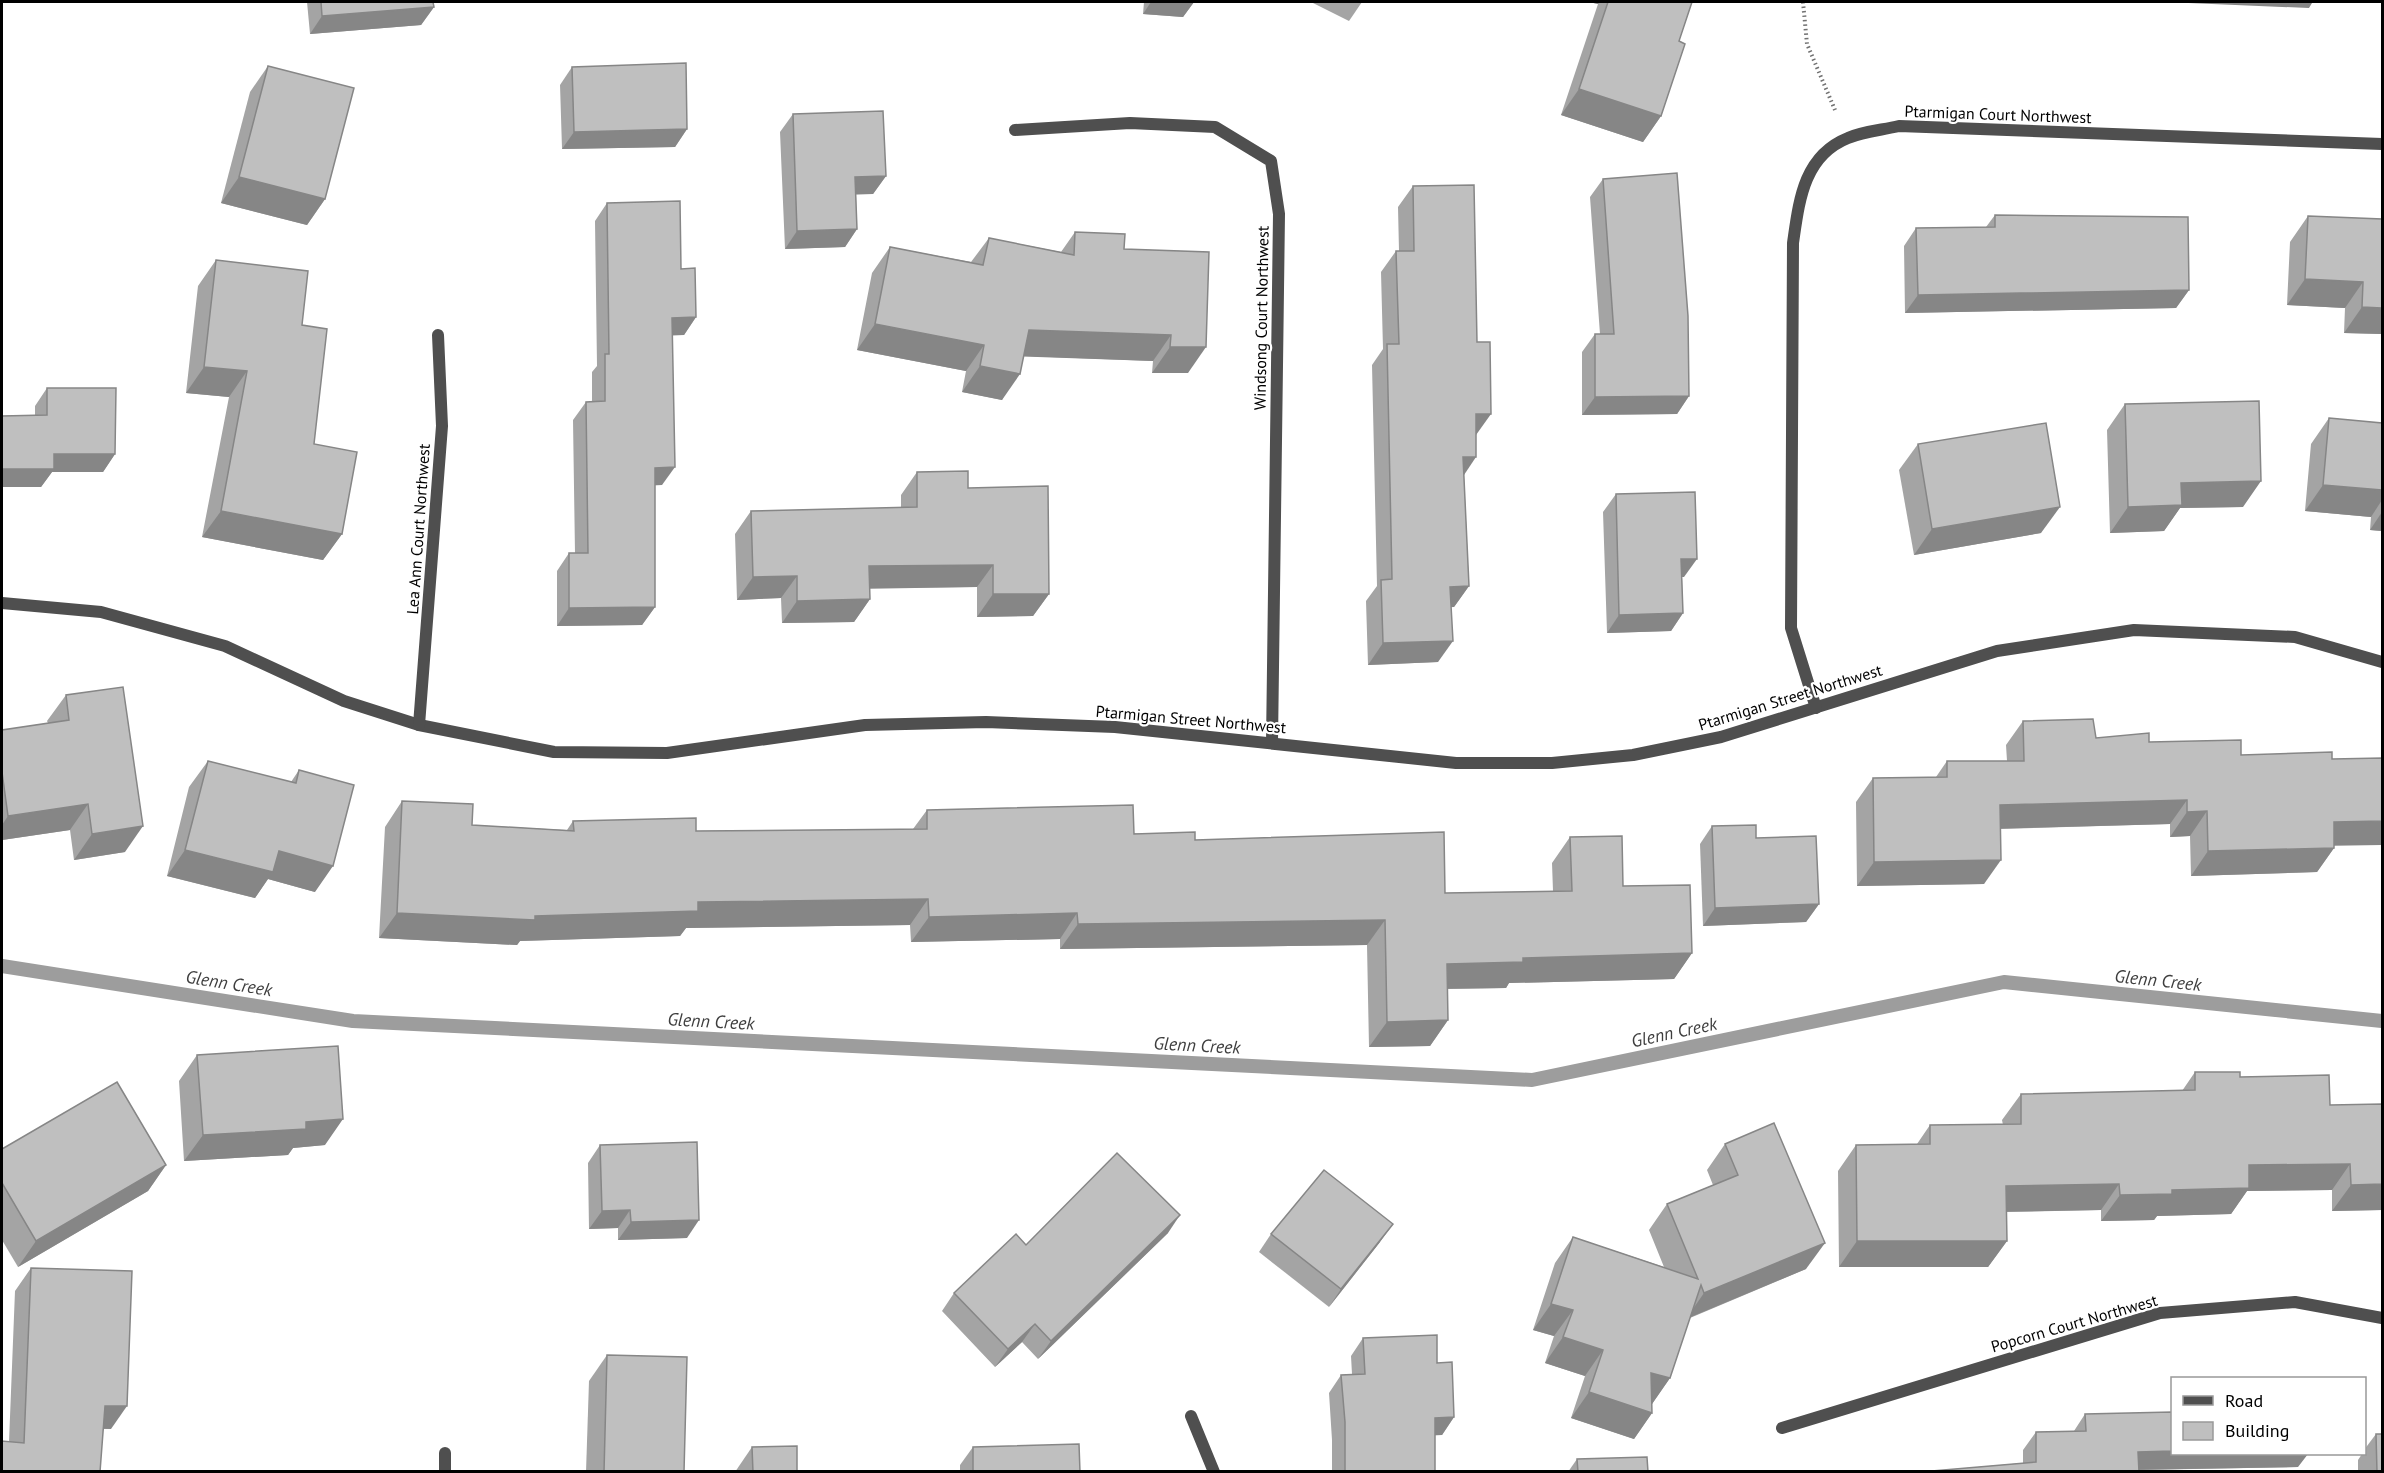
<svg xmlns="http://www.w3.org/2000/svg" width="2384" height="1473" font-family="'PT Sans',sans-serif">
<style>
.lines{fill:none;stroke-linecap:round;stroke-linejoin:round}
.stream{stroke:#9d9d9d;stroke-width:14}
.path{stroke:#717171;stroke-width:4;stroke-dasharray:1.5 3;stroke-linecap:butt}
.street{stroke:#4f4f4f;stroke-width:12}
.wall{fill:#a4a4a4}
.shaded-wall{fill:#868686}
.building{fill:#bfbfbf;stroke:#868686;stroke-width:1.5}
.labels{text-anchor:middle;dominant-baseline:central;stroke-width:4.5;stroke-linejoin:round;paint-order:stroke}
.street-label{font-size:16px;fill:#000;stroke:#fff}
.water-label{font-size:18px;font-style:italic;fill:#3e3e3e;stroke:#fff}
</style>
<rect width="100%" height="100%" fill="#fff"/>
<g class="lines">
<polyline class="stream" points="2,966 353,1021 1532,1080 2004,982 2382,1021"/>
<polyline class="path" points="1803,2 1807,44 1835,110"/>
<g class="street">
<polyline points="1015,130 1130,123 1215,127 1271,161 1279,214 1272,743"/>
<polyline points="2,603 101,612 225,646 344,701 419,725 554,752 667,753 865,725 986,722 1115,727 1456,763 1552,763 1633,755 1721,737 1997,651 2134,630 2295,637 2382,662"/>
<path d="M1816 708 1791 628 1793 243C1799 202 1803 156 1848 138 1864 131 1883 130 1899 126L2382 144"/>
<polyline points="419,725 442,426 438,335"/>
<polyline points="1191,1416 1214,1472"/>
<polyline points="1782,1428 2160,1313 2295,1302 2382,1318"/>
<polyline points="445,1472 445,1453"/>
</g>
</g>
<g class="wall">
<polygon points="307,2 433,2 434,7 421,25 310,34"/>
<polygon points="1131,2 1194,2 1183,17 1143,14 1144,2"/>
<polygon points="1311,2 1362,2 1349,21"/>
<polygon points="1589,2 1692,2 1679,41 1661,116 1643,142 1561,115 1598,4"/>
<polygon points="268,66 325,199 307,225 221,203 250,92"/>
<polygon points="572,67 687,129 675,147 562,149 560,85"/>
<polygon points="793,114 886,176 873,194 856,194 857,229 845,247 785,249 780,132"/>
<polygon points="1603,179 1689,396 1677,414 1582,415 1582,352 1595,334 1600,334 1590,197"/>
<polygon points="1413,186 1476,435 1464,475 1469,586 1454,607 1451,607 1438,662 1368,665 1366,601 1377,586 1372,365 1383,349 1381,272 1396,251 1399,251 1398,207"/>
<polygon points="607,203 681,269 696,317 684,335 673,335 662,485 655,485 655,607 642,625 557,626 557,571 569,553 575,553 573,420 586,402 592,402 592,372 597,366 595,221"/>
<polygon points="1995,215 2189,290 2176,308 1905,313 1904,246 1916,228 1986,227"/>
<polygon points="2308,216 2382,219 2382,334 2344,333 2345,308 2287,305 2290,242"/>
<polygon points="1075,232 1124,249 1209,252 1188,373 1152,373 1153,361 1024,356 1002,400 962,392 966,371 857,350 872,273 890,247 971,262 989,238 1061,252"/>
<polygon points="216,260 302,325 314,444 342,534 323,560 202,537 229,397 186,393 198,286"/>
<polygon points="47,388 115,454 103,472 52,472 41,487 2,487 2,416 35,415 35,406"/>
<polygon points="2125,404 2243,507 2180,508 2164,531 2110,533 2107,430"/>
<polygon points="2329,418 2382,423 2382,531 2370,530 2371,517 2305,511 2311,444"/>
<polygon points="1918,444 2041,533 1914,555 1899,470"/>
<polygon points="917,472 968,488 1049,594 1033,616 977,617 977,587 869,588 870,599 854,622 782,623 781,598 737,600 735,534 751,511 901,508 901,495"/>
<polygon points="1616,494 1684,577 1682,577 1683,613 1671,631 1607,633 1603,512"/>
<polygon points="66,695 125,852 74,860 70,830 2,840 2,730 48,723 47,721"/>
<polygon points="2023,721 2096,738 2149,742 2241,755 2334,846 2334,848 2317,872 2191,876 2190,836 2170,837 2170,824 2001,829 1984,884 1857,886 1856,802 1873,778 1936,777 1947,761 2007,761 2006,745"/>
<polygon points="208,761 291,782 299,770 315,892 268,879 255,898 167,876 189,787"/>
<polygon points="402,801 472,825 567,830 573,821 696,831 913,829 927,810 1195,840 1445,893 1553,891 1552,863 1570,837 1623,886 1692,953 1674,979 1509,983 1506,988 1447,989 1448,1020 1430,1046 1369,1047 1367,945 1060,949 1060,939 911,942 910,925 686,928 680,936 520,941 517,945 379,938 385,827"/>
<polygon points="1712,826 1756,838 1819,904 1806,922 1703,926 1700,844"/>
<polygon points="197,1055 325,1145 293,1148 288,1155 184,1161 179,1081"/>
<polygon points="2195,1072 2240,1077 2330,1105 2382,1210 2332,1211 2332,1190 2247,1191 2231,1214 2157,1216 2154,1220 2101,1221 2101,1210 2006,1212 2007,1241 1988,1267 1839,1267 1838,1171 1856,1145 1917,1144 1930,1125 2003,1125 2002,1120 2021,1094 2182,1091"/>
<polygon points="1725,1144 1806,1269 1690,1318 1670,1378 1652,1404 1652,1413 1634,1439 1571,1418 1585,1376 1545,1363 1554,1336 1533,1330 1555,1263 1573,1237 1664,1267 1649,1230 1667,1204 1713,1185 1707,1170"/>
<polygon points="600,1145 687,1238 618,1240 618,1228 589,1229 588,1163"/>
<polygon points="2,1149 166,1165 148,1191 18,1267 2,1240"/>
<polygon points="1168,1233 1038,1359 1022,1342 995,1367 942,1311 954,1293 1026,1245"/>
<polygon points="1271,1234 1380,1242 1329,1307 1259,1252"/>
<polygon points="31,1268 111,1429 103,1429 100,1472 9,1442 15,1291"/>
<polygon points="1363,1338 1437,1363 1454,1417 1442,1435 1435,1435 1435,1472 1332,1472 1332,1440 1329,1393 1341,1375 1352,1374 1351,1356"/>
<polygon points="607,1355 684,1472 586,1472 589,1381"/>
<polygon points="2085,1414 2298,1467 2139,1470 2139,1472 1920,1472 2023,1463 2023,1450 2036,1432 2074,1431"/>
<polygon points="2376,1434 2382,1472 2358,1472 2358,1460 2362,1454 2364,1454 2364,1450"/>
<polygon points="752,1447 797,1472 735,1472"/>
<polygon points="973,1447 1080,1472 960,1472 960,1465"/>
<polygon points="1577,1459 1648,1472 1568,1472"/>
</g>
<g class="shaded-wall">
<polygon points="1151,2 1194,2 1183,17 1143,14"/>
<polygon points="1589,2 1600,2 1598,4"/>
<polygon points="2165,2 2365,2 2312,3 2309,8"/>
<polygon points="434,7 421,25 310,34 322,16"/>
<polygon points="1579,89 1661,116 1643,142 1561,115"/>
<polygon points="687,129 675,147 562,149 574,132"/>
<polygon points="886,176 873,194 843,195 855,177"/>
<polygon points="239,177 325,199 307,225 221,203"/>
<polygon points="857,229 845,247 785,249 797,231"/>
<polygon points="2305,279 2363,282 2345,308 2287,305"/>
<polygon points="2189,290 2176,308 1905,313 1918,295"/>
<polygon points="2362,307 2382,308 2382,334 2344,333"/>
<polygon points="696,317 684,335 660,336 672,318"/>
<polygon points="875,324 984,345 966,371 857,350"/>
<polygon points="1029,330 1171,335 1153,361 1011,356"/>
<polygon points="1170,347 1206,347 1188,373 1152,373"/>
<polygon points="980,366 1020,374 1002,400 962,392"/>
<polygon points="204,367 247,371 229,397 186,393"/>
<polygon points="1689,396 1677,414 1582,415 1595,397"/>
<polygon points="1476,414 1491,414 1476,435"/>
<polygon points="54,454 115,454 103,472 52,472 41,487 2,487 2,470 3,469"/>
<polygon points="1463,457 1476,457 1462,478"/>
<polygon points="675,467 662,485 642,486 655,468"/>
<polygon points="2261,481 2243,507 2180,508 2164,531 2110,533 2128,507 2181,483"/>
<polygon points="2323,485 2382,490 2382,500 2371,517 2305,511"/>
<polygon points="2060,507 2041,533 1914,555 1932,529"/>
<polygon points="221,511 342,534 323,560 202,537"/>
<polygon points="2382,512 2382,531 2370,530"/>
<polygon points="1681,559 1697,559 1684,577 1669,577"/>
<polygon points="993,565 977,587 853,589 869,566"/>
<polygon points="797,576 781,598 737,600 753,577"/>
<polygon points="1469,586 1454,607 1436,608 1450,587"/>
<polygon points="993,594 1049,594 1033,616 977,617"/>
<polygon points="870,599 854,622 782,623 797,601"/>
<polygon points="655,607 642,625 557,626 569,608"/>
<polygon points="1683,613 1671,631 1607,633 1619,615"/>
<polygon points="1453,641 1438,662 1368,665 1383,643"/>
<polygon points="2187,800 2170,824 1983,829 2000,805"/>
<polygon points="88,804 70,830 2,840 2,825 8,816"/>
<polygon points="2207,811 2190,836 2170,837 2187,812"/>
<polygon points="2382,821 2382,845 2317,846 2334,822"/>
<polygon points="143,826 125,852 74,860 92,834"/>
<polygon points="2334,848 2317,872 2191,876 2208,851"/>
<polygon points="185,850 279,851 333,866 315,892 268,879 255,898 167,876"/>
<polygon points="2001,860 1984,884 1857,886 1874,862"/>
<polygon points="928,899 910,925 686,928 680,936 520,941 517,945 379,938 397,913 535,916 698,902"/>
<polygon points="1819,904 1806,922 1703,926 1715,908"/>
<polygon points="1077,913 1060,939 911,942 929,917"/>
<polygon points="1385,920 1367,945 1060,949 1078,924"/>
<polygon points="1692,953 1674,979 1509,983 1506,988 1429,989 1447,964 1523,958"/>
<polygon points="1448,1020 1430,1046 1369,1047 1387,1022"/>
<polygon points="343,1119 325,1145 293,1148 288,1155 184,1161 203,1135 306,1122"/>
<polygon points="2350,1164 2332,1190 2247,1191 2231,1214 2157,1216 2154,1220 2101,1221 2120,1195 2249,1165"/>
<polygon points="166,1165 148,1191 18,1267 36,1241"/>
<polygon points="2119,1184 2101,1210 1988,1212 2006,1186"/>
<polygon points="2382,1184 2382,1210 2332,1211 2351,1185"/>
<polygon points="630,1210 618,1228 589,1229 602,1211"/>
<polygon points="1180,1215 1168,1233 1038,1359 1051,1341"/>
<polygon points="699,1220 687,1238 618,1240 631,1222"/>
<polygon points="1393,1224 1380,1242 1329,1307 1341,1289"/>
<polygon points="1857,1241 2007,1241 1988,1267 1839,1267"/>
<polygon points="1825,1243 1806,1269 1686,1319 1704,1293"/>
<polygon points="1551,1304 1573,1310 1554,1336 1533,1330"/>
<polygon points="1035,1324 1022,1342 995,1367 1008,1349"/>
<polygon points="1563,1337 1603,1350 1585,1376 1545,1363"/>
<polygon points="1651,1373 1670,1378 1652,1404"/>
<polygon points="1589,1392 1652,1413 1634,1439 1571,1418"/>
<polygon points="105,1406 127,1406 111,1429 89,1428"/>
<polygon points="1454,1417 1442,1435 1422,1436 1435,1418"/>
<polygon points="2172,1451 2172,1454 2308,1454 2298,1467 2126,1470 2138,1452"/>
</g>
<g class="building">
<polygon points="321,2 433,2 434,7 322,16"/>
<polygon points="1608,2 1692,2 1679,41 1685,44 1661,116 1579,89"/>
<polygon points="686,63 687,129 574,132 572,67"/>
<polygon points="268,66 354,88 325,199 239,177"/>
<polygon points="883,111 886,176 855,177 857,229 797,231 793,114"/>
<polygon points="1677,173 1688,316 1689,396 1595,397 1595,334 1614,334 1603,179"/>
<polygon points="1474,185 1477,342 1490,342 1491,414 1476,414 1476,457 1463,457 1469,586 1450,587 1453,641 1383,643 1381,580 1392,579 1387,344 1399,344 1396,251 1414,251 1413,186"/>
<polygon points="680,201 681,269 695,268 696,317 672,318 675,467 655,468 655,607 569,608 569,553 588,553 586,402 605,401 605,354 609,354 607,203"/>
<polygon points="1995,215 2188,217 2189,290 1918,295 1916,228 1995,227"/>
<polygon points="2308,216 2382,219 2382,308 2362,307 2363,282 2305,279"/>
<polygon points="1075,232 1125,234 1124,249 1209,252 1206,347 1170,347 1171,335 1029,330 1020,374 980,366 984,345 875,324 890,247 983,265 989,238 1074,255"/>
<polygon points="216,260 308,271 302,325 327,329 314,444 357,452 342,534 221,511 247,371 204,367"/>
<polygon points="47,388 116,388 115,454 54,454 54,469 3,469 3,484 2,484 2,416 47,415"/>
<polygon points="2259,401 2261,481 2181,483 2182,505 2128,507 2125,404"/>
<polygon points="2329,418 2382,423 2382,490 2323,485"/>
<polygon points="2046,423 2060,507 1932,529 1918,444"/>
<polygon points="968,471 968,488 1048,486 1049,594 993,594 993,565 869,566 870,599 797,601 797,576 753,577 751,511 917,507 917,472"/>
<polygon points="1695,492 1697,559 1681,559 1683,613 1619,615 1616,494"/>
<polygon points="123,687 143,826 92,834 88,804 8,816 2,772 2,730 69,720 66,695"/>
<polygon points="2093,719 2096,738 2149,733 2149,742 2241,740 2241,755 2332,752 2332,759 2382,758 2382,821 2334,822 2334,848 2208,851 2207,811 2187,812 2187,800 2000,805 2001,860 1874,862 1873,778 1947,777 1947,761 2024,761 2023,721"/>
<polygon points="208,761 296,783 299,770 354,785 333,866 279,851 273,872 185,850"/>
<polygon points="402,801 473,804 472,825 574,831 573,821 696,818 696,831 927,829 927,810 1133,805 1134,834 1195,832 1195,840 1444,832 1445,893 1572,891 1570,837 1622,836 1623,886 1690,885 1692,953 1523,958 1523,962 1447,964 1448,1020 1387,1022 1385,920 1078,924 1077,913 929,917 928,899 698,902 698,911 535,916 535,920 397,913"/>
<polygon points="1756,825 1756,838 1816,836 1819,904 1715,908 1712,826"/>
<polygon points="338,1046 343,1119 306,1122 306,1129 203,1135 197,1055"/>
<polygon points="2195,1072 2240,1072 2240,1077 2329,1075 2330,1105 2382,1104 2382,1184 2351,1185 2350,1164 2249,1165 2249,1188 2172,1190 2172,1194 2120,1195 2119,1184 2006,1186 2007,1241 1857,1241 1856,1145 1930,1144 1930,1125 2021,1124 2021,1094 2195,1090"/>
<polygon points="117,1082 166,1165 36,1241 2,1183 2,1149"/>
<polygon points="1774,1123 1825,1243 1704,1293 1701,1285 1670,1378 1651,1373 1652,1413 1589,1392 1603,1350 1563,1337 1573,1310 1551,1304 1573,1237 1698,1279 1667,1204 1738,1175 1725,1144"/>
<polygon points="697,1142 699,1220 631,1222 630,1210 602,1211 600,1145"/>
<polygon points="1117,1153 1180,1215 1051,1341 1035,1324 1008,1349 954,1293 1016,1234 1026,1245"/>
<polygon points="1324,1170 1393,1224 1341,1289 1271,1234"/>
<polygon points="31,1268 132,1271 127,1406 105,1406 100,1472 2,1472 2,1441 24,1443"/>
<polygon points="1437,1335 1437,1363 1452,1362 1454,1417 1435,1418 1435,1472 1345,1472 1345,1422 1341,1375 1365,1374 1363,1338"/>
<polygon points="607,1355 687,1357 684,1472 604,1472"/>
<polygon points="2172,1412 2172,1451 2138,1452 2139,1472 1920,1472 2036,1462 2036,1432 2086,1431 2085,1414"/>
<polygon points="2376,1434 2382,1434 2382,1472 2377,1472"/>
<polygon points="1079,1444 1080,1472 973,1472 973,1447"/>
<polygon points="797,1446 797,1472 753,1472 752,1447"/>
<polygon points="1647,1457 1648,1472 1578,1472 1577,1459"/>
</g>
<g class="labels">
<g class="street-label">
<text transform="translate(1998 114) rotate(2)">Ptarmigan Court Northwest</text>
<text transform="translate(1261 318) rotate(-89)">Windsong Court Northwest</text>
<text transform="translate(418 529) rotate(-86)">Lea Ann Court Northwest</text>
<text transform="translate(1790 697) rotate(-17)">Ptarmigan Street Northwest</text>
<text transform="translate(1191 719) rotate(5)">Ptarmigan Street Northwest</text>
<text transform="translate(2074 1323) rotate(-16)">Popcorn Court Northwest</text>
</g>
<g class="water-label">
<text transform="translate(2158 980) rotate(6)">Glenn Creek</text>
<text transform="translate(229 983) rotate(9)">Glenn Creek</text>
<text transform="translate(711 1021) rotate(3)">Glenn Creek</text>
<text transform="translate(1674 1032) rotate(-12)">Glenn Creek</text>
<text transform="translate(1197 1045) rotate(3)">Glenn Creek</text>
</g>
</g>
<rect width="2384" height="1473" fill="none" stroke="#000000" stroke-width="6"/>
<rect x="2171" y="1377" width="195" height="78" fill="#ffffff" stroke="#999999" stroke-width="1.5"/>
<rect x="2183" y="1396" width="30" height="9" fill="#4f4f4f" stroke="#999999" stroke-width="1.5"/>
<text x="2225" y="1407" font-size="18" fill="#000000">Road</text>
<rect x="2183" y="1422" width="30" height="18" fill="#bfbfbf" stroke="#999999" stroke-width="1.5"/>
<text x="2225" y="1437" font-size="18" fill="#000000">Building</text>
</svg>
